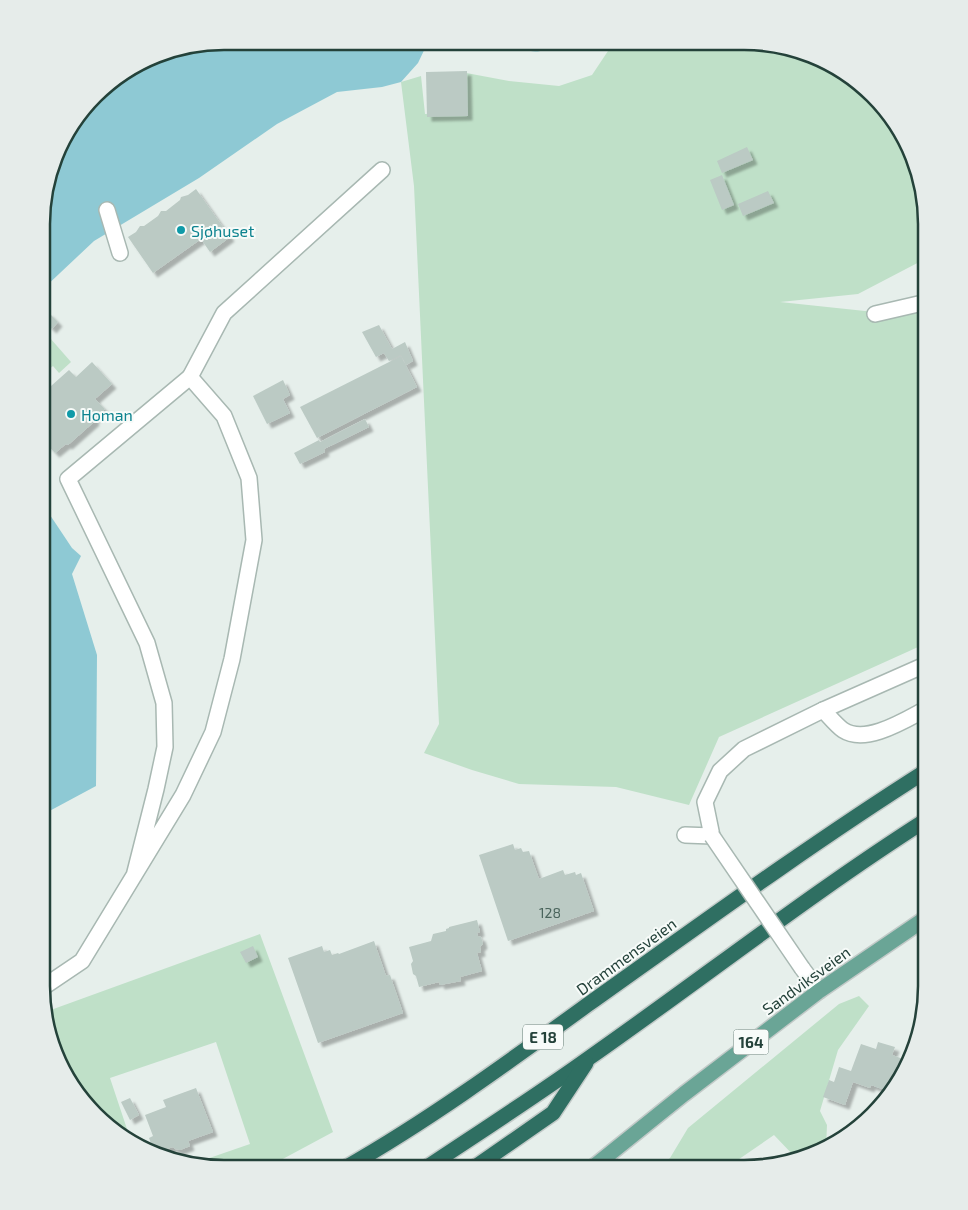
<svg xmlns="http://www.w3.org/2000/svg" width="968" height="1210" font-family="'Exo 2',sans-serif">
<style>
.green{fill:#bfe0c8}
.water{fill:#8ec9d4}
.building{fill:#bbcac4;filter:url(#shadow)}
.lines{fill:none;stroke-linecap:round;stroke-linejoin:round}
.minor-casing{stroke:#a8b8b2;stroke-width:18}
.major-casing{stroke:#c2cac8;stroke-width:18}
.highway-casing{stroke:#c2cac8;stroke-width:18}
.minor{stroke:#fff;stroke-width:15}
.major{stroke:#6aa596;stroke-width:15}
.highway{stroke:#2f6f62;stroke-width:15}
.minor-bridge-casing{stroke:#a8b8b2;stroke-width:18;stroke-linecap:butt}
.minor-bridge{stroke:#fff;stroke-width:15}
.culture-dot{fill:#0f9aa8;stroke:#f7fbf9;stroke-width:2}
.labels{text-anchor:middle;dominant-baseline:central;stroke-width:4;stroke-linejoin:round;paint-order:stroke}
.number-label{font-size:14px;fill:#4a645c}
.shield{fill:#f7fbf9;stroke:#637a73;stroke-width:1}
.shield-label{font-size:15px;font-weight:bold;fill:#24423a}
.culture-label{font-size:16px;fill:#0d838f;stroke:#f7fbf9;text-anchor:start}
.street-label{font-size:16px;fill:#24423a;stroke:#f7fbf9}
.rim{fill:none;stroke:#24423a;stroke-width:2.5}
</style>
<defs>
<filter id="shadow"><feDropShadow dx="4.5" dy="4.5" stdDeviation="1" flood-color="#0004"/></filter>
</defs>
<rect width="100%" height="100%" fill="#e6efeb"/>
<g class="green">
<polygon points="614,42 768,43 846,72 902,133 927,223 927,258 858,294 780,302 865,311 927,299 927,643 719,737 689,805 616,787 519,784 472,770 424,753 439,724 414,186 401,82 421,76 425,114 463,111 461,72 509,81 559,86 592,75"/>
<polygon points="43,330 71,362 59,373 53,366 42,375"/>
<polygon points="260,934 333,1132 266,1168 211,1168 195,1163 250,1144 216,1042 110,1078 131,1141 123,1138 66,1077 48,1011"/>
<polygon points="859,996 869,1006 838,1050 820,1111 827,1125 826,1147 795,1157 774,1135 726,1168 658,1168 670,1158 688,1128 839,1004"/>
</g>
<g class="water">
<polygon points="224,41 428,42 418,63 401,82 382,87 337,92 277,124 199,178 94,241 43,289 43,200 66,133 104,86 165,51"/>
<path d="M508 42H556C538 58 528 51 508 42Z"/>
<polygon points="42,503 72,548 81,556 72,574 97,655 96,786 42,815"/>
</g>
<g class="building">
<polygon points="467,71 468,116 427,117 426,72"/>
<polygon points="747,147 753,160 722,173 717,161"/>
<polygon points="722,175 734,205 722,210 710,180"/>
<polygon points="196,189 230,237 210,252 201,239 153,273 128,237 136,232 140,226 144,226 158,216 161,211 166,211 180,200 181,197 188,195"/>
<polygon points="768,191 774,203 743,216 738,204"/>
<polygon points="48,312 58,322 52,329 43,320 43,317"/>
<polygon points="379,325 392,349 405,342 413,361 406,365 401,355 389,361 384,353 376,357 362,332"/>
<polygon points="401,356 417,387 317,438 300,407"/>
<polygon points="92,362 112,384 95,399 105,409 94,419 95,421 68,445 66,444 55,453 42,439 42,394 69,370 76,377"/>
<polygon points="283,380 290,395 283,399 290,413 267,424 253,396"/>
<polygon points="365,419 369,427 324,449 325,452 300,464 294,453 319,440 320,442"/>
<polygon points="513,844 515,850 521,848 523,852 529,851 539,879 563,870 565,875 575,872 576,875 581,873 594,911 508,941 479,855"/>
<polygon points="477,920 480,932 477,933 478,936 481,937 483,944 480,947 481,952 477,953 482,971 460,977 461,981 440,985 439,982 419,987 416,976 413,974 411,964 413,961 409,947 431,941 433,934 446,931 446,929 449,928 449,927"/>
<polygon points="374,941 386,976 384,976 390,975 403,1013 318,1043 288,958 322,946 324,952 330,950 332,955 338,953 339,954"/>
<polygon points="253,946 258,957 246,963 240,952"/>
<polygon points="878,1042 895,1047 892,1055 906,1060 896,1087 891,1092 871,1085 870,1088 853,1082 845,1105 823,1097 829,1080 834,1082 839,1067 851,1071 861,1044 876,1049"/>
<polygon points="196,1088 213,1132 188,1141 190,1146 180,1150 175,1149 173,1147 164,1150 163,1152 153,1149 149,1138 153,1136 145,1115 166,1107 163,1100"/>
<polygon points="130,1098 139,1115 130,1120 121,1102"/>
</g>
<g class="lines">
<defs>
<g id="minor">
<polyline points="107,210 120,253"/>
<polyline points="875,314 927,302"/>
<polyline points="190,377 224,313 382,170"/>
<path d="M823 710C829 716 836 725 843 730 866 745 905 720 926 709"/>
<polyline points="685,835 712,836 705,802 720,771 744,749 823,710 927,664"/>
<polyline points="802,968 819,991"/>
<polyline points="42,988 82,961 183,795 213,732 232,659 254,540 249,478 224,416 190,377 68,479 147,643 164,703 165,747 156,789 134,876"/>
</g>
<polyline id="major" points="592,1168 684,1094 819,991 926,918"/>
<g id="highway">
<path d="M345 1168C431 1119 510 1061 590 1003 701 924 811 844 926 771"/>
<path d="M426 1168C480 1132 536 1096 589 1058 702 979 810 894 926 820"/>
<polyline points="474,1168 553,1113 586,1063"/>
</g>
</defs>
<use href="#minor" class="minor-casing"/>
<use href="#major" class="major-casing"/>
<use href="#highway" class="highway-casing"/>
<use href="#minor" class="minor"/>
<use href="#major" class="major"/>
<use href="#highway" class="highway"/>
<defs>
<polyline id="minor-bridge" points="712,836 802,968"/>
</defs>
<use href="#minor-bridge" class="minor-bridge-casing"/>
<use href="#minor-bridge" class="minor-bridge"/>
</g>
<g class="culture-dot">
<circle cx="181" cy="230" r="5"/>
<circle cx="71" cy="414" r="5"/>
</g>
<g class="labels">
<g class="number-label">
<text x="550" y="912">128</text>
</g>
<g class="shield">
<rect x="523" y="1024.5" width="40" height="25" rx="4"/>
<rect x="733.5" y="1029.5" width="35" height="25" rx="4"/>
</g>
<g class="shield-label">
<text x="543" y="1037">E 18</text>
<text x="751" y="1042">164</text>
</g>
<g class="culture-label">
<text x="191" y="230">Sjøhuset</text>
<text x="81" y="414">Homan</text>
</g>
<g class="street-label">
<text transform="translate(626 956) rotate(-36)">Drammensveien</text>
<text transform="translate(806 980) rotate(-36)">Sandviksveien</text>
</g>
</g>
<path d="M0 0H968V1210H0ZM224 50H744A174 174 0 0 1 918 224V986A174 174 0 0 1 744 1160H224A174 174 0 0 1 50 986V224A174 174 0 0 1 224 50Z" fill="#e6ecea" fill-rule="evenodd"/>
<path class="rim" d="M224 50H744A174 174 0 0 1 918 224V986A174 174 0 0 1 744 1160H224A174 174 0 0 1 50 986V224A174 174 0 0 1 224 50Z"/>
</svg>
